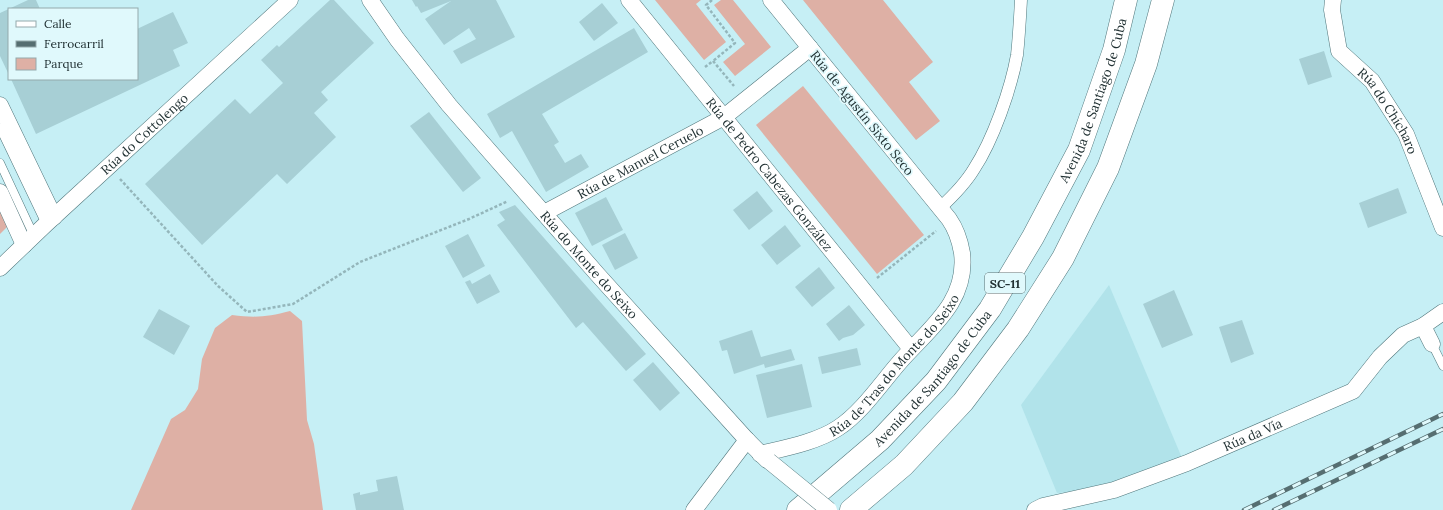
<svg xmlns="http://www.w3.org/2000/svg" width="1443" height="510" font-family="Lora,serif">
<style>
.built{fill:#b1e3ea}
.green{fill:#deb0a5}
.building{fill:#a7cfd5}
.lines{fill:none;stroke-linecap:round;stroke-linejoin:round}
.service-casing{stroke:#51777c;stroke-width:9}
.pedestrian-casing{stroke:#51777c;stroke-width:13}
.minor-casing{stroke:#51777c;stroke-width:17}
.trunk-casing{stroke:#51777c;stroke-width:23}
.path{stroke:#94b6bb;stroke-width:2.5;stroke-dasharray:3 2;stroke-linecap:butt}
.service{stroke:#fff;stroke-width:8}
.pedestrian{stroke:#fff;stroke-width:12}
.minor{stroke:#fff;stroke-width:16}
.trunk{stroke:#fff;stroke-width:22}
.rail-casing{stroke:#566e71;stroke-width:4.5}
.rail{stroke:#e0f9fc;stroke-width:3;stroke-dasharray:9;stroke-linecap:butt}
.minor-bridge-casing{stroke:#51777c;stroke-width:17;stroke-linecap:butt}
.minor-bridge{stroke:#fff;stroke-width:16}
.labels{text-anchor:middle;dominant-baseline:central;stroke-width:3.5;stroke-linejoin:round;paint-order:stroke}
.shield{fill:#e0f9fc;stroke:#5a6d6f;stroke-width:1}
.shield-label{font-size:12px;font-weight:bold;fill:#213133}
.street-label{font-size:13px;fill:#213133;stroke:#e0f9fc}
</style>
<rect width="100%" height="100%" fill="#c6eff5"/>
<polygon class="built" points="1109,285 1182,458 1110,488 1057,493 1021,405"/>
<g class="green">
<polygon points="655,0 701,0 696,4 726,42 704,60"/>
<polygon points="721,0 733,0 771,47 735,76 723,62 745,44 714,5"/>
<polygon points="803,0 883,0 933,62 909,82 940,121 916,140"/>
<polygon points="803,86 924,235 877,274 756,125"/>
<polygon points="0,211 8,226 0,234"/>
<path d="M290 311 302 321 307 420 314 444 323 510H131L171 419 185 410 198 389 202 359 215 328 232 315C255 318 268 317 290 311Z"/>
</g>
<g class="building">
<polygon points="28,0 36,0 40,9 9,9 9,75 0,56 0,13"/>
<polygon points="330,0 334,0 374,43 321,92 328,100 314,113 336,137 287,184 277,174 202,245 145,184 235,99 250,114 283,83 261,60 277,45 279,47"/>
<polygon points="412,0 496,0 515,37 461,64 453,51 476,39 469,28 444,45 425,19 451,1 421,13 417,6 416,7"/>
<polygon points="602,3 618,23 594,41 579,22"/>
<polygon points="173,12 188,43 173,50 180,66 36,134 11,79 137,79 137,29"/>
<polygon points="634,28 648,52 542,114 559,142 554,145 565,163 581,154 589,167 546,192 512,131 500,138 487,114"/>
<polygon points="1324,51 1332,77 1308,85 1299,59"/>
<polygon points="429,112 481,178 463,192 410,126"/>
<polygon points="1398,188 1407,213 1368,228 1359,203"/>
<polygon points="757,191 773,211 749,230 733,210"/>
<polygon points="606,197 623,230 592,246 575,213"/>
<polygon points="515,205 646,354 626,371 583,322 576,328 497,225 505,220 499,212"/>
<polygon points="785,225 801,246 777,265 761,245"/>
<polygon points="625,233 638,258 615,270 602,245"/>
<polygon points="468,234 485,266 463,278 445,246"/>
<polygon points="819,267 835,288 812,307 795,287"/>
<polygon points="490,274 500,292 477,304 465,282 470,280 472,284"/>
<polygon points="1174,290 1193,335 1162,348 1143,304"/>
<polygon points="849,305 865,325 853,335 843,338 839,341 826,324"/>
<polygon points="159,309 190,326 174,355 143,337"/>
<polygon points="1242,320 1254,354 1231,363 1219,327"/>
<polygon points="752,330 761,357 791,349 795,360 765,368 764,364 734,374 727,350 722,351 719,341"/>
<polygon points="857,348 861,365 822,374 818,357"/>
<polygon points="653,362 680,393 660,411 633,380"/>
<polygon points="802,364 812,407 767,418 756,375"/>
<polygon points="397,476 404,510 356,510 353,494 360,492 360,495 378,491 376,480"/>
</g>
<g class="lines">
<defs>
<g id="service">
<polyline points="0,128 46,224"/>
<polyline points="0,163 34,236"/>
<polyline points="1432,344 1443,366"/>
</g>
<path id="pedestrian" d="M940 208C953 196 965 184 974 169 993 140 1011 89 1017 55 1019 37 1020 18 1021 0"/>
<g id="minor">
<path id="s1" d="M370 0 397 39 449 105 598 275 747 440 767 460"/>
<path id="s2" d="M629 0 911 349"/>
<path id="s3" d="M1333 0 1332 10 1339 51 1372 81 1406 134 1443 228"/>
<polyline points="0,105 54,217"/>
<polyline points="0,192 24,245"/>
<path id="s4" d="M544 213 724 117 810 48"/>
<path id="s5" d="M0 268 46 224 290 0"/>
<polyline points="1423,326 1432,344"/>
<path id="s6" d="M760 454C785 448 817 442 838 428 861 413 880 385 898 364 927 330 968 303 962 253 960 241 956 229 949 219L771 0"/>
<polyline points="694,510 747,440"/>
<path id="s7" d="M1035 510 1043 506 1114 490 1187 463 1353 391 1380 357 1403 335 1423 326 1443 312"/>
</g>
<g id="trunk">
<path id="s8" d="M798 510 880 440 936 381 990 309 1033 237 1079 150 1114 50 1126 0"/>
<polyline points="851,510 904,465 963,402 1018,329 1063,258 1108,168 1146,64 1163,0"/>
</g>
</defs>
<use href="#service" class="service-casing"/>
<use href="#pedestrian" class="pedestrian-casing"/>
<use href="#minor" class="minor-casing"/>
<use href="#trunk" class="trunk-casing"/>
<g class="path">
<polyline points="712,0 706,5 735,43 713,61"/>
<polyline points="705,67 713,61 734,86"/>
<polyline points="120,179 218,286 247,312 293,304 360,262 469,219 508,201"/>
<polyline points="877,278 936,231"/>
</g>
<use href="#service" class="service"/>
<use href="#pedestrian" class="pedestrian"/>
<use href="#minor" class="minor"/>
<use href="#trunk" class="trunk"/>
<defs>
<g id="rail">
<polyline points="1244,510 1443,414"/>
<polyline points="1274,510 1443,429"/>
</g>
</defs>
<use href="#rail" class="rail-casing"/>
<use href="#rail" class="rail"/>
<defs>
<polyline id="minor-bridge" points="769,461 829,510"/>
</defs>
<use href="#minor-bridge" class="minor-bridge-casing"/>
<use href="#minor-bridge" class="minor-bridge"/>
</g>
<g class="labels">
<rect class="shield" x="985" y="273" width="40" height="20" rx="3"/>
<g class="shield-label">
<text x="1005" y="283">SC-11</text>
</g>
<g class="street-label">
<text stroke="none"><textPath href="#s8" startOffset="513">Avenida de Santiago de Cuba</textPath></text>
<text transform="translate(862 113) rotate(51)">Rúa de Agustín Sixto Seco</text>
<text stroke="none"><textPath href="#s3" startOffset="130">Rúa do Chícharo</textPath></text>
<text stroke="none"><textPath href="#s5" startOffset="197">Rúa do Cottolengo</textPath></text>
<text stroke="none"><textPath href="#s4" startOffset="109">Rúa de Manuel Ceruelo</textPath></text>
<text stroke="none"><textPath href="#s2" startOffset="224">Rúa de Pedro Cabezas González</textPath></text>
<text stroke="none"><textPath href="#s1" startOffset="344">Rúa do Monte do Seixo</textPath></text>
<text stroke="none"><textPath href="#s6" startOffset="167">Rúa de Tras do Monte do Seixo</textPath></text>
<text stroke="none"><textPath href="#s8" startOffset="189">Avenida de Santiago de Cuba</textPath></text>
<text stroke="none"><textPath href="#s7" startOffset="231">Rúa da Vía</textPath></text>
</g>
</g>
<rect x="8" y="8" width="130" height="72" fill="#e0f9fc" stroke="#94a9ac"/>
<rect x="16" y="21" width="20" height="6" fill="#ffffff" stroke="#94a9ac"/>
<text x="44" y="28" font-size="12" fill="#213133">Calle</text>
<rect x="16" y="41" width="20" height="6" fill="#566e71" stroke="#94a9ac"/>
<text x="44" y="48" font-size="12" fill="#213133">Ferrocarril</text>
<rect x="16" y="58" width="20" height="12" fill="#deb0a5" stroke="#94a9ac"/>
<text x="44" y="68" font-size="12" fill="#213133">Parque</text>
</svg>
